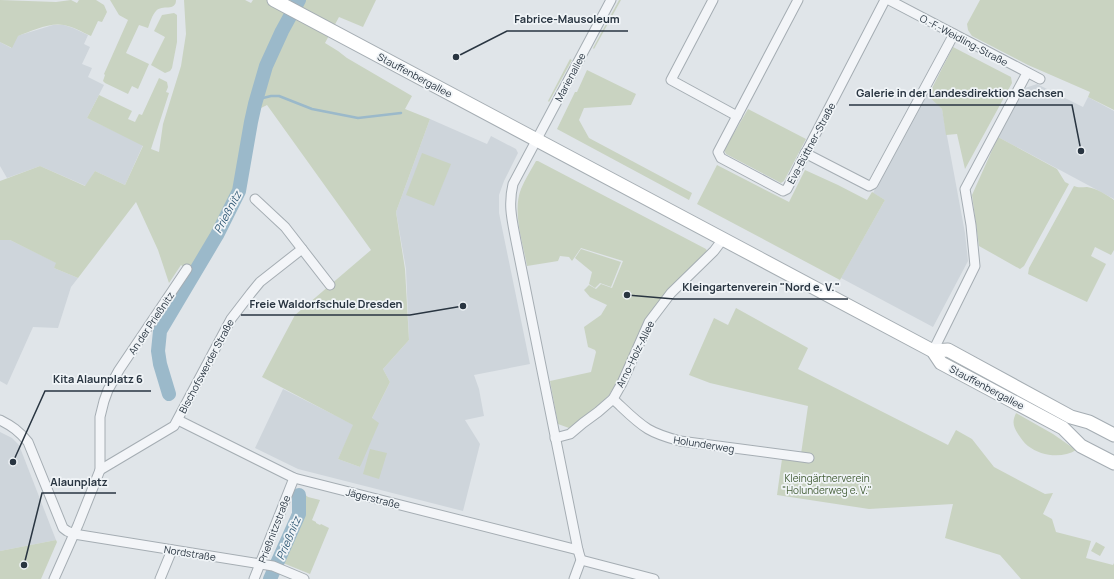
<svg xmlns="http://www.w3.org/2000/svg" width="1114" height="579" font-family="Manrope,sans-serif">
<style>
.built{fill:#ced5db}
.green{fill:#c9d3c1}
.lines{fill:none;stroke-linecap:round;stroke-linejoin:round}
.stream{stroke:#9bb9ca;stroke-width:2.5}
.river{stroke:#9bb9ca;stroke-width:14}
.street-casing{stroke:#a5adb3;stroke-width:11}
.secondary-casing{stroke:#a5adb3;stroke-width:15}
.street{stroke:#f3f5f8;stroke-width:9}
.secondary{stroke:#fff;stroke-width:13}
.labels{text-anchor:middle;dominant-baseline:central;stroke-width:3.5;stroke-linejoin:round;paint-order:stroke}
.street-label{font-size:10px;fill:#293541;stroke:#f0f4f7}
.park-label{font-size:10px;fill:#435d36;stroke:#f0f4f7}
.water-label{font-size:11px;font-style:italic;fill:#325a76;stroke:#f0f4f7}
.leader{fill:none;stroke:#293541;stroke-width:1.5}
.callout-dot{fill:#293541;stroke:#f0f4f7;stroke-width:1.5}
.callout-label{font-size:11px;text-anchor:middle;font-weight:bold;fill:#293541;stroke:#f0f4f7;stroke-width:3.5;stroke-linejoin:round;paint-order:stroke}
</style>
<rect width="100%" height="100%" fill="#e0e5e9"/>
<g class="built">
<polygon points="53,25 64,25 73,28 88,35 84,44 90,47 82,64 92,68 88,77 104,85 87,118 143,145 125,185 95,171 86,186 40,166 7,178 0,166 0,42 11,48 17,36"/>
<polygon points="1037,84 1083,107 1088,97 1114,111 1114,199 998,137 1025,88"/>
<polygon points="925,94 928,96 942,109 965,233 968,261 933,327 841,278 885,200 873,193"/>
<polygon points="430,119 487,144 491,136 516,149 518,153 504,181 499,195 499,213 530,364 474,375 479,389 484,416 465,420 480,444 463,511 298,469 255,448 283,389 354,425 338,459 360,467 372,418 390,382 383,369 409,340 406,269 396,212"/>
<polygon points="0,240 10,240 57,263 54,268 78,278 71,287 58,328 33,327 7,385 0,381"/>
<polygon points="0,432 12,438 19,445 56,540 0,551"/>
</g>
<g class="green">
<path d="M0 0 56 2 71 0 77 3 79 0H96L104 5 107 12 102 22 98 21 91 36C82 32 74 27 64 25 50 22 31 31 18 36L12 48 0 42Z"/>
<path d="M110 0H176C176 12 162 4 156 11 152 15 150 23 148 28L139 25 126 53 149 64 138 89 132 86 128 94 105 83 103 81 105 75 104 74 128 20 119 15Z"/>
<polygon points="184,0 245,0 251,3 253,0 376,0 363,27 339,17 325,43 338,51 347,58 412,96 405,109 430,119 396,212 405,269 409,340 383,369 390,382 372,418 379,423 360,467 338,459 353,425 262,377 295,315 371,250 267,105 257,110 243,196 196,277 181,265 169,283 158,250 136,202 78,278 54,268 56,263 10,240 0,240 0,181 40,166 85,186 95,171 125,185 143,146 87,118 99,95 132,111 128,119 135,122 139,114 142,115 159,78 167,82 168,87 166,92 169,93 151,149 159,152 163,124 181,66 186,34"/>
<polygon points="619,0 621,0 594,49 593,48"/>
<polygon points="980,0 1114,0 1114,110 1088,97 1090,92 1028,65 972,36 968,30 967,24"/>
<polygon points="174,13 177,15 177,42 172,68 170,71 165,73 151,65 165,37 154,31 162,15"/>
<polygon points="953,47 1011,77 1012,83 965,169 957,134 946,135 942,109 928,96"/>
<polygon points="570,59 572,60 549,102 548,101"/>
<polygon points="587,70 636,94 631,105 584,108 579,120 589,138 692,193 689,200 557,129 575,92 577,92"/>
<polygon points="748,109 806,139 784,181 781,183 726,154 724,150"/>
<polygon points="998,137 1057,169 1065,182 1069,184 1024,266 1020,269 979,246 972,195"/>
<polygon points="422,153 451,164 434,206 406,195"/>
<path d="M536 161H538L706 249 707 251 668 293 618 381 609 395 599 405 569 428 558 424 550 381 591 372 596 352 595 350 588 347 584 327 601 315 607 305 590 297 584 290 589 285 596 289 601 284 612 288 623 261 581 248 572 261 569 257 560 256 558 261 527 266C523 243 512 211 521 189 525 179 531 170 536 161Z"/>
<polygon points="717,165 789,202 805,170 838,185 867,200 872,192 885,200 840,280 697,204"/>
<path d="M1074 186C1078 188 1082 187 1087 187 1096 188 1107 195 1114 200V250L1111 255 1095 247 1091 256 1106 264 1087 302 1028 274 1029 268Z"/>
<polygon points="581,249 621,262 611,287 600,283 595,288 589,284 592,272 575,258"/>
<polygon points="736,308 808,348 798,369 948,445 956,430 972,439 994,467 1045,494 1053,493 1043,514 1052,519 1056,532 1091,541 1086,558 1113,565 1114,563 1114,579 1021,579 1000,555 945,538 953,504 869,509 777,495 782,459 801,454 808,406 710,383 689,375 714,318 728,325"/>
<polygon points="947,356 1008,389 1006,393 945,360"/>
<path d="M1016 413 1053 434 1076 450C1062 459 1041 456 1028 446 1024 443 1021 438 1018 434 1013 426 1012 422 1016 413Z"/>
<polygon points="370,449 387,453 379,479 363,474"/>
<polygon points="303,493 308,497 320,500 312,520 316,522 316,523 320,525 321,524 329,528 310,574 283,563 303,514 301,494"/>
<polygon points="56,540 57,542 41,579 0,579 0,551"/>
<polygon points="1096,542 1105,547 1100,556 1091,551"/>
</g>
<g class="lines">
<polyline class="stream" points="255,104 263,98 271,96 279,96 312,109 358,118 401,113"/>
<g class="river">
<polyline points="169,394 160,364 158,351 160,331 217,235 239,191 251,122 255,104 266,66 282,31 299,0"/>
<polyline points="270,579 299,514 299,495"/>
</g>
<defs>
<g id="street">
<polyline points="713,0 671,80 737,116"/>
<polyline points="798,0 718,152 721,158 783,191 787,189 885,0"/>
<polyline points="889,0 1040,79"/>
<polyline points="805,153 869,186 873,184 954,34"/>
<polyline points="255,199 285,227 330,285"/>
<polyline points="933,351 975,266 971,225 965,189 1027,73"/>
<path d="M613 399C624 409 635 421 648 429 658 435 669 438 680 441L809 458"/>
<path d="M0 420C12 426 19 431 28 442L63 528 67 531 74 534 273 566 304 579"/>
<polyline points="178,420 294,478 578,550"/>
<polyline points="555,438 570,434 583,423 598,412 613,399 622,383 649,322 671,293 714,251 723,239"/>
<polyline points="100,470 174,426 231,319 251,293 260,282 302,249"/>
<polyline points="581,560 654,579"/>
<polyline points="54,579 78,525 100,470 100,417 104,401 108,390 119,370 187,269"/>
<polyline points="160,579 172,550"/>
<polyline points="254,579 294,478"/>
<path d="M574 579 581 560 578 550 516 241C512 220 508 205 513 184L611 0"/>
</g>
<g id="secondary">
<polyline points="274,0 933,351 941,363 1063,428 1081,446 1114,463"/>
<polyline points="933,351 948,350 1071,417 1089,422 1114,435"/>
</g>
</defs>
<use href="#street" class="street-casing"/>
<use href="#secondary" class="secondary-casing"/>
<use href="#street" class="street"/>
<use href="#secondary" class="secondary"/>
</g>
<g class="labels">
<g class="street-label">
<text transform="translate(964 40) rotate(28)">O.-F.-Weidling-Straße</text>
<text transform="translate(415 75) rotate(28)">Stauffenbergallee</text>
<text transform="translate(570 77) rotate(-62)">Marienallee</text>
<text transform="translate(811 143) rotate(-62)">Eva-Büttner-Straße</text>
<text transform="translate(151 323) rotate(-56)">An der Prießnitz</text>
<text transform="translate(635 354) rotate(-64)">Arno-Holz-Allee</text>
<text transform="translate(206 366) rotate(-62)">Bischofswerder Straße</text>
<text transform="translate(987 387) rotate(28)">Stauffenbergallee</text>
<text transform="translate(704 444) rotate(9)">Holunderweg</text>
<text transform="translate(373 498) rotate(14)">Jägerstraße</text>
<text transform="translate(274 529) rotate(-69)">Prießnitzstraße</text>
<text transform="translate(190 553) rotate(9)">Nordstraße</text>
</g>
<g class="park-label">
<text x="827" y="478">Kleingärtnerverein<tspan x="827" dy="12">"Holunderweg e. V."</tspan></text>
</g>
<g class="water-label">
<text transform="translate(227 212) rotate(-62)">Prießnitz</text>
<text transform="translate(288 538) rotate(-67)">Prießnitz</text>
</g>
</g>
<path class="leader" d="M456 57L507 31H628M1081 151L1072 105H849M627 295L674 299H848M463 306L410 315H241M13 462L45 391H151M24 565L42 493H116"/>
<g class="callout-dot">
<circle cx="456" cy="57" r="4"/>
<circle cx="1081" cy="151" r="4"/>
<circle cx="627" cy="295" r="4"/>
<circle cx="463" cy="306" r="4"/>
<circle cx="13" cy="462" r="4"/>
<circle cx="24" cy="565" r="4"/>
</g>
<g class="callout-label">
<text x="567" y="23">Fabrice-Mausoleum</text>
<text x="960" y="97">Galerie in der Landesdirektion Sachsen</text>
<text x="761" y="291">Kleingartenverein "Nord e. V."</text>
<text x="326" y="308">Freie Waldorfschule Dresden</text>
<text x="98" y="383">Kita Alaunplatz 6</text>
<text x="79" y="486">Alaunplatz</text>
</g>
</svg>
